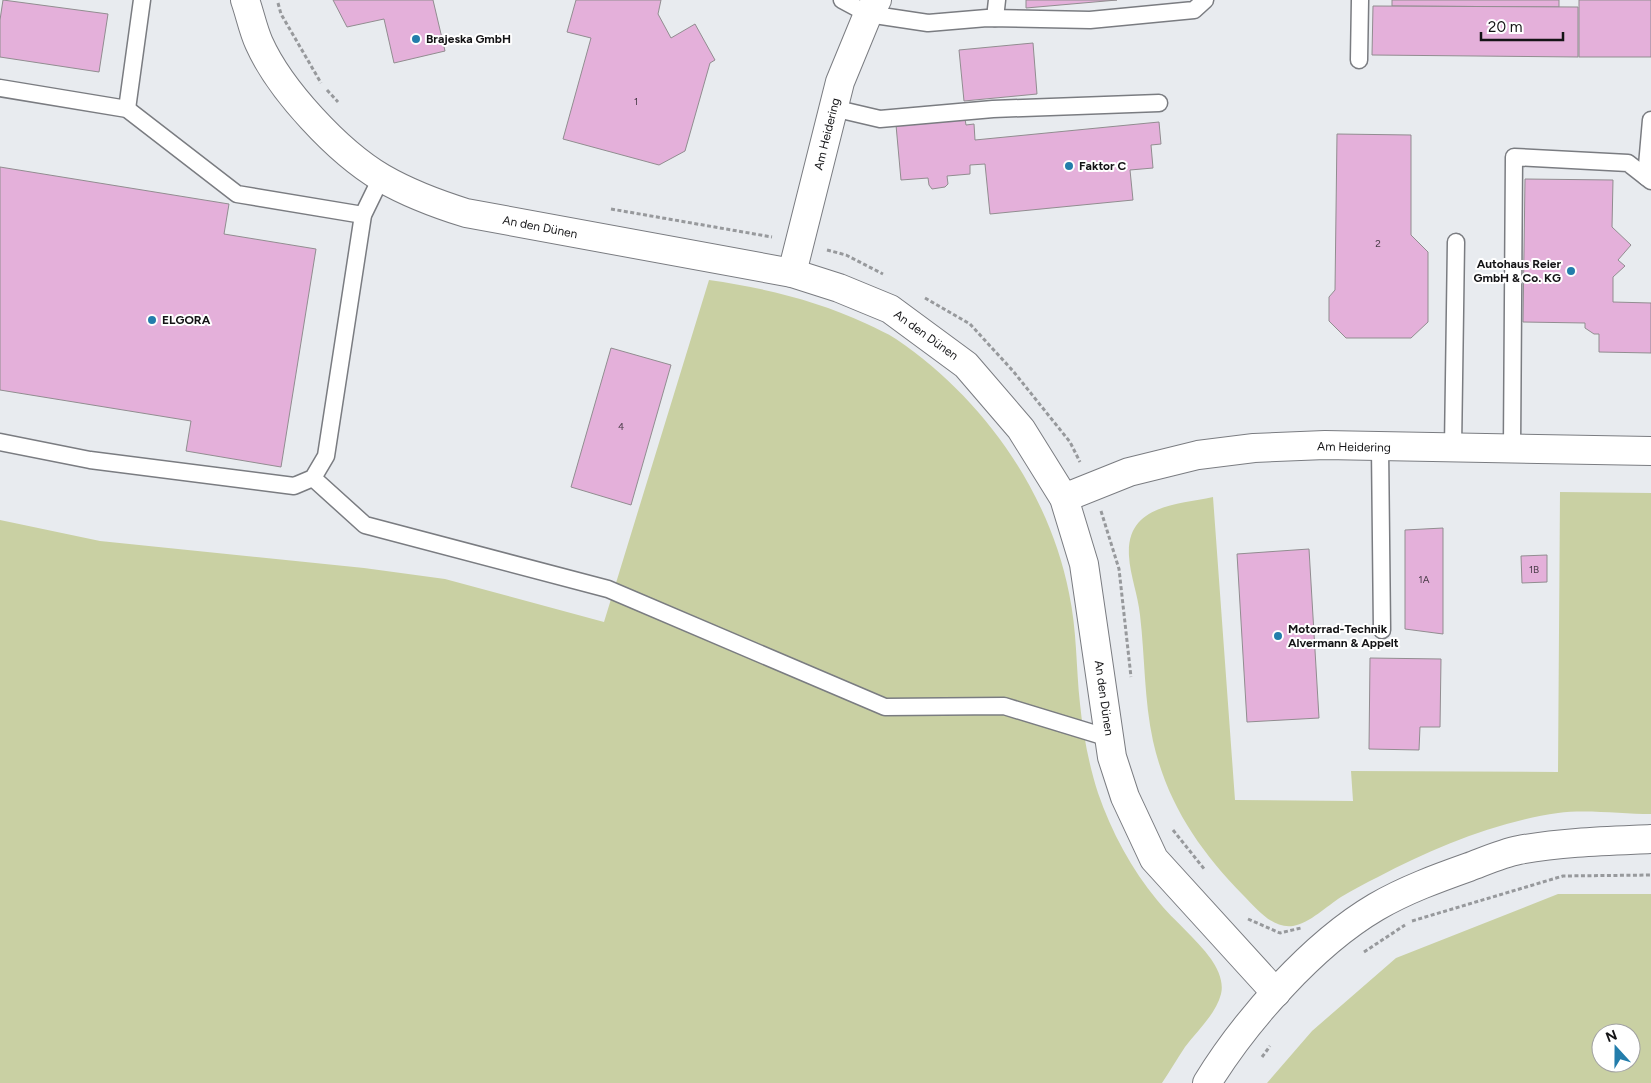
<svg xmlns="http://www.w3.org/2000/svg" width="1651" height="1083" font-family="Figtree,sans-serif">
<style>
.green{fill:#c9d0a3;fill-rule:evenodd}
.building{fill:#e4b0da;stroke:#918d90}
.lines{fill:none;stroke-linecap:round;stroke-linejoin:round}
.lane-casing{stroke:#7a7c81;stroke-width:19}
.street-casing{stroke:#7a7c81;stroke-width:30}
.secondary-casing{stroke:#7a7c81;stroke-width:30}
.path{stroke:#97999c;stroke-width:3;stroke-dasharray:4 2.5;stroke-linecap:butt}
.lane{stroke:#fff;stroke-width:16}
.street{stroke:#fff;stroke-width:28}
.secondary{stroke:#fff;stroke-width:28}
.poi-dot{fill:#237dab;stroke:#fff;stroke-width:2}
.labels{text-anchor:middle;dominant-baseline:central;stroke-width:4;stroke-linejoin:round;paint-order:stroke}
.number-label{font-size:10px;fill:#483b47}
.poi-label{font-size:12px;font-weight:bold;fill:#141416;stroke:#fff;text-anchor:start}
.street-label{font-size:12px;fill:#141416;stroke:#fff}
</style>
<rect width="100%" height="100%" fill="#e8ebef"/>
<g class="green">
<path d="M709 280C764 288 816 300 867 324 877 329 887 333 896 339 982 397 1049 491 1069 593 1077 630 1076 667 1080 704 1083 734 1089 765 1098 793 1111 831 1132 870 1157 900 1174 921 1196 938 1211 959 1218 969 1224 982 1221 994 1216 1014 1197 1031 1185 1047 1177 1059 1170 1071 1162 1083H0V520L100 541 364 568 445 579 604 622Z"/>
<path d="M1560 492 1651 493V814C1623 814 1585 809 1558 813 1495 822 1433 848 1378 877 1365 883 1353 890 1341 897 1327 906 1310 923 1293 926 1272 929 1256 908 1243 895 1199 850 1167 803 1153 741 1144 700 1145 657 1140 615 1138 595 1130 575 1129 556 1126 505 1176 505 1213 497L1235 800 1353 801 1351 771 1558 772Z"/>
<path d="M1558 894H1651V1083H1267L1312 1031 1396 958ZM1601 1033H1631V1063H1601Z"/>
</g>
<g class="building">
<polygon points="3,0 108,14 99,72 0,57 0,20"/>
<polygon points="333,0 433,0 445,51 394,63 384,19 347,27"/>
<polygon points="576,0 661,0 658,14 671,38 695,24 715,60 710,63 685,151 659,165 563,139 591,38 567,32"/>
<polygon points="1026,0 1117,0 1026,8"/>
<polygon points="1392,0 1559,0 1559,7 1392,6"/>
<rect x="1579" y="0" width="72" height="57"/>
<polygon points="1373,6 1578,7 1578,57 1372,55"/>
<polygon points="1033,43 1037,94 964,101 959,50"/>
<polygon points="965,119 966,125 974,124 975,140 1159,122 1161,144 1151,145 1153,168 1130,170 1133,200 990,214 985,164 970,165 970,174 947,176 948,184 945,187 932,189 929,185 928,178 901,180 896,125"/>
<polygon points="1337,134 1411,135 1411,235 1428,252 1428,322 1411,338 1346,338 1329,321 1329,297 1335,290"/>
<polygon points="0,167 229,204 224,234 316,249 281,467 186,451 191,421 0,390"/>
<polygon points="1525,179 1613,180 1612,227 1631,245 1618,260 1625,266 1613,277 1613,302 1651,303 1651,353 1599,352 1599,334 1594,334 1585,328 1585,323 1523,322"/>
<polygon points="611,348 671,365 631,505 571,487"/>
<polygon points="1443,528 1443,634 1405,629 1405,530"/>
<polygon points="1309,549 1319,718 1247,722 1237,554"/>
<polygon points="1547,555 1547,582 1522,583 1521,556"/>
<polygon points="1370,658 1441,659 1440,727 1420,727 1419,750 1369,749"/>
</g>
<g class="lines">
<defs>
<g id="lane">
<polyline points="842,0 868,14 928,23 987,18 1090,20 1194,10 1205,0"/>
<polyline points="995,18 997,0"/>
<polyline points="1359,60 1360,0"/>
<polyline points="0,88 127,109 237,194 363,215"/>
<polyline points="833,108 880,119 993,109 1159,103"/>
<polyline points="127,109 142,0"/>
<polyline points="1646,177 1651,120"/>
<polyline points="0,442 90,460 294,486 313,478 326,456 363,215 381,178"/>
<polyline points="1380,447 1382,630"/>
<polyline points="1453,448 1456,242"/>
<polyline points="1512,449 1514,157 1628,163 1651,181"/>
<polyline points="313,478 365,525 608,589 885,707 1004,706 1109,738"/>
</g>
<g id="street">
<path d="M245 0C250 14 253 30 259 43 280 90 338 152 382 178 408 193 437 204 466 213L792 273 839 288 890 309 966 365 1021 429 1064 498 1084 564 1112 757 1125 797 1154 859 1276 993"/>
<polyline points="792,273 840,82 868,14 877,0"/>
<polyline points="1064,498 1129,472 1198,455 1254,448 1325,445 1651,451"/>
</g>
<path id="secondary" d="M1207 1083C1245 1021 1313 944 1376 907 1405 890 1438 878 1469 867 1485 861 1503 853 1519 850 1563 842 1607 841 1651 839"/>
</defs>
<use href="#lane" class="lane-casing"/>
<use href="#street" class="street-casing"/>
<use href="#secondary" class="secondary-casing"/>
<g class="path">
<polyline points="278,3 281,14 321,83"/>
<polyline points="327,90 338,102"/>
<polyline points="611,209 772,237"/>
<polyline points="827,250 846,255 883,274"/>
<polyline points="925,298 970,324 1013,371 1070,442 1080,462"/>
<polyline points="1101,511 1119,569 1131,677"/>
<polyline points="1173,830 1205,870"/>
<polyline points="1248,919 1280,933 1301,928"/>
<polyline points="1412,921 1563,876 1651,875"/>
<polyline points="1364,952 1405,925"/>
<polyline points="1262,1057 1270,1046"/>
</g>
<use href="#lane" class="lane"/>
<use href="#street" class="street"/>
<use href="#secondary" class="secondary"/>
</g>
<g class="poi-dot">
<circle cx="416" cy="39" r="5"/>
<circle cx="1069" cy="166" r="5"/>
<circle cx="1571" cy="271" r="5"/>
<circle cx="152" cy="320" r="5"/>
<circle cx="1278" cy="636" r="5"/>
</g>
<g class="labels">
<g class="number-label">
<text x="636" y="101">1</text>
<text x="1378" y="243">2</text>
<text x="621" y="426">4</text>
<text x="1534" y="569">1B</text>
<text x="1424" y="579">1A</text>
</g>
<g class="poi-label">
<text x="426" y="39">Brajeska GmbH</text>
<text x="1079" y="166">Faktor C</text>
<text x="1561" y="264" text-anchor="end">Autohaus Reier<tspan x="1561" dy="14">GmbH &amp; Co. KG</tspan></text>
<text x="162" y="320">ELGORA</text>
<text x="1288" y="629">Motorrad-Technik<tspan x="1288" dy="14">Alvermann &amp; Appelt</tspan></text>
</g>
<g class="street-label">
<text transform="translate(827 134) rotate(-76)">Am Heidering</text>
<text transform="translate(540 227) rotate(11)">An den Dünen</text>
<text transform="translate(926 335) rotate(36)">An den Dünen</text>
<text transform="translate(1354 447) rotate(1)">Am Heidering</text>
<text transform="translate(1104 698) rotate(82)">An den Dünen</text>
</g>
</g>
<g transform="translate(1616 1048) rotate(339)"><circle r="24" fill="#ffffff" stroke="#a1a1a2"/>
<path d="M0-4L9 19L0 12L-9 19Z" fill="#237dab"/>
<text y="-8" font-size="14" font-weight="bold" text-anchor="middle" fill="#141416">N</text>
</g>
<path d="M1481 32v8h82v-8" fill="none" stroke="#141416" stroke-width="2.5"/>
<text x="1488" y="32" font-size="15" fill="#141416" stroke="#ffffff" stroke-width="4" paint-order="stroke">20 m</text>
</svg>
